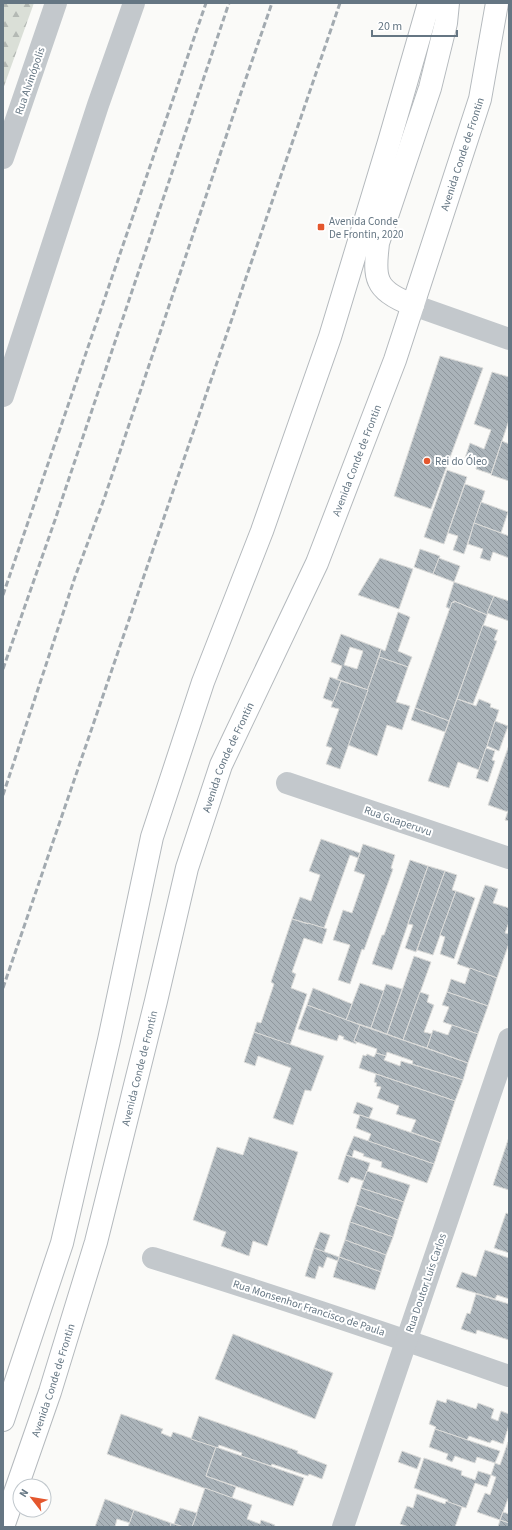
<svg xmlns="http://www.w3.org/2000/svg" width="512" height="1530" font-family="'Source Sans 3',sans-serif">
<style>
.forest{fill:url(#forest-firs)}
.building{fill:url(#building-back-hatch);stroke:#dcdcda;fill-rule:evenodd}
.lines{fill:none;stroke-linecap:round;stroke-linejoin:round}
.highway-casing{stroke:#b4b9bd;stroke-width:24}
.minor{stroke:#c3c8cc;stroke-width:22}
.highway{stroke:#fff;stroke-width:22}
.rail{stroke:#a2aab0;stroke-width:3;stroke-dasharray:6 3;stroke-linecap:butt}
.poi-dot{fill:#e4572e;stroke:#fff;stroke-width:1.5}
.labels{text-anchor:middle;dominant-baseline:central;stroke-width:4;stroke-linejoin:round;paint-order:stroke}
.street-label{font-size:11px;fill:#657683;stroke:#fff}
.poi-label{font-size:11px;fill:#657683;stroke:#fff;text-anchor:start}
</style>
<defs>
<pattern id="forest-firs" width="22" height="20" patternUnits="userSpaceOnUse"><rect width="22" height="20" fill="#dadfd7"/><path d="M5 1l3.5 6h-7zM16 11l3.5 6h-7z" fill="#b4b9b4"/></pattern>
<pattern id="building-back-hatch" width="6" height="6" patternUnits="userSpaceOnUse"><rect width="6" height="6" fill="#aab3b9"/><path d="M-1 5l2 2M0 0l6 6M5-1l2 2" fill="none" stroke="#8e969c"/></pattern>
</defs>
<rect width="100%" height="100%" fill="#fafaf8"/>
<polygon class="forest" points="3,3 34,3 3,89"/>
<g class="building">
<polygon points="440,356 483,368 431,509 394,496"/>
<polygon points="492,372 509,377 509,420 491,474 476,469 478,462 465,458 470,443 484,449 491,430 474,424"/>
<polygon points="502,441 509,444 509,481 491,475"/>
<polygon points="447,470 467,477 444,544 424,537"/>
<polygon points="465,484 485,491 464,554 453,550 458,536 448,533"/>
<polygon points="481,502 508,512 501,533 474,523"/>
<polygon points="474,523 509,536 509,558 493,552 490,561 480,558 483,549 468,544"/>
<polygon points="420,549 440,556 433,574 414,567"/>
<polygon points="380,558 413,569 399,609 358,595"/>
<polygon points="439,558 460,566 454,582 433,574"/>
<polygon points="454,582 494,596 487,615 454,601 450,609 446,607"/>
<polygon points="494,596 509,601 509,621 487,613"/>
<polygon points="454,601 487,615 449,721 415,708 452,602 454,603"/>
<polygon points="398,612 410,617 398,651 412,657 408,667 379,657 381,649 385,651"/>
<polygon points="483,625 498,630 494,640 497,641 473,704 457,699"/>
<path d="M341 634 381 649 368 690 337 679 342 666 331 662ZM350 647 363 651 357 669 344 665Z"/>
<polygon points="379,657 408,667 396,702 410,706 402,730 387,725 377,756 348,745"/>
<polygon points="330,677 341,681 334,702 323,698"/>
<polygon points="341,681 368,690 340,769 326,764 332,748 326,746 339,709 331,707"/>
<polygon points="457,699 476,706 479,699 491,704 490,707 499,710 479,770 458,762 449,788 428,781"/>
<polygon points="415,708 449,721 445,732 411,720"/>
<polygon points="495,721 508,726 499,751 487,746"/>
<polygon points="509,745 509,808 508,812 488,805"/>
<polygon points="486,748 495,751 492,760 495,761 488,782 476,778"/>
<polygon points="509,808 509,821 505,820"/>
<polygon points="321,839 360,853 358,858 350,855 324,928 292,919 300,897 311,901 320,875 309,871"/>
<polygon points="363,844 395,855 391,868 393,869 364,950 362,949 350,984 338,980 350,945 333,940 343,910 352,913 365,875 354,871"/>
<polygon points="410,860 428,866 392,970 372,964 382,935 384,935"/>
<polygon points="428,866 445,871 416,952 405,948 413,925 408,924"/>
<polygon points="445,871 457,875 452,890 456,891 433,955 417,950"/>
<polygon points="485,885 498,889 493,903 509,908 509,922 505,933 509,934 509,943 497,978 457,964"/>
<polygon points="456,891 475,898 454,959 440,954 445,937 440,935"/>
<polygon points="292,919 308,924 308,923 327,929 322,944 304,938 292,972 296,974 291,988 307,994 290,1045 254,1032 257,1022 261,1023 274,984 271,982"/>
<polygon points="414,956 431,962 403,1040 387,1034"/>
<polygon points="470,968 497,978 488,1006 447,992 451,979 465,984"/>
<polygon points="360,983 384,991 371,1028 346,1020"/>
<polygon points="386,984 402,989 387,1034 371,1028"/>
<polygon points="313,988 352,1004 346,1020 307,1005"/>
<polygon points="420,992 429,995 427,1002 434,1005 424,1032 432,1034 427,1048 403,1040"/>
<polygon points="447,992 488,1006 478,1034 443,1022 449,1007 442,1005"/>
<polygon points="307,1005 360,1025 354,1041 356,1042 356,1044 343,1039 344,1037 339,1035 337,1041 298,1029"/>
<polygon points="360,1025 468,1063 463,1080 412,1064 413,1061 387,1052 386,1056 376,1053 377,1049 354,1041"/>
<polygon points="452,1025 478,1034 468,1063 427,1048 433,1030 448,1035"/>
<polygon points="254,1032 324,1056 311,1091 305,1090 293,1125 273,1118 291,1068 258,1056 255,1066 244,1062"/>
<polygon points="376,1053 386,1056 384,1060 400,1066 401,1061 463,1080 455,1101 359,1068 363,1055 366,1056 367,1054 374,1057"/>
<polygon points="376,1074 455,1101 441,1143 411,1132 416,1120 396,1114 399,1106 377,1098 381,1087 376,1086 377,1083 374,1082"/>
<polygon points="357,1102 373,1108 369,1118 353,1113"/>
<polygon points="360,1115 441,1143 434,1164 368,1141 371,1134 356,1128"/>
<polygon points="354,1136 434,1164 427,1183 381,1167 382,1162 363,1156 364,1154 354,1150 352,1157 346,1155"/>
<polygon points="249,1137 298,1152 267,1246 253,1241 249,1256 221,1246 226,1232 193,1220 217,1147 243,1155"/>
<polygon points="509,1137 509,1190 493,1185"/>
<polygon points="346,1155 370,1163 364,1181 351,1177 348,1183 338,1179"/>
<polygon points="367,1171 410,1185 404,1202 361,1188"/>
<polygon points="361,1188 404,1202 398,1220 356,1205"/>
<polygon points="356,1205 398,1220 393,1237 350,1222"/>
<polygon points="506,1213 509,1214 509,1253 494,1248"/>
<polygon points="350,1222 393,1237 386,1255 345,1240"/>
<polygon points="320,1232 330,1235 324,1252 314,1248"/>
<polygon points="345,1240 386,1255 381,1272 339,1257"/>
<polygon points="314,1248 339,1257 338,1261 327,1257 323,1268 319,1266 315,1279 305,1276"/>
<polygon points="485,1250 509,1258 509,1299 497,1295 495,1299 456,1287 462,1272 476,1277"/>
<polygon points="339,1257 381,1272 375,1290 333,1277"/>
<polygon points="476,1294 509,1304 509,1340 477,1330 476,1334 461,1329 467,1313 470,1314"/>
<polygon points="233,1334 333,1373 315,1419 215,1379"/>
<polygon points="447,1399 476,1409 478,1403 494,1409 491,1418 498,1421 501,1411 509,1414 509,1425 503,1444 492,1440 490,1443 469,1436 467,1440 435,1429 436,1427 429,1424 437,1400 446,1403"/>
<polygon points="121,1414 163,1429 161,1433 171,1437 173,1432 216,1447 206,1476 236,1487 232,1498 107,1454"/>
<polygon points="199,1416 298,1451 297,1453 327,1465 322,1479 309,1474 308,1476 272,1464 271,1466 241,1456 242,1453 219,1445 218,1448 191,1439"/>
<polygon points="435,1429 500,1451 495,1463 477,1457 475,1463 455,1456 452,1462 446,1459 448,1454 429,1447"/>
<polygon points="508,1442 509,1496 500,1520 477,1512 485,1493 490,1495 496,1477 491,1475 495,1463 500,1465"/>
<polygon points="216,1447 304,1478 293,1506 206,1476"/>
<polygon points="402,1451 421,1458 417,1469 398,1462"/>
<polygon points="424,1458 462,1471 461,1475 475,1480 478,1471 491,1475 487,1487 475,1483 466,1508 447,1502 448,1500 414,1488"/>
<polygon points="205,1488 252,1505 247,1519 260,1524 261,1520 275,1525 274,1527 192,1527"/>
<polygon points="417,1494 445,1504 446,1501 462,1507 455,1527 409,1527 400,1524 407,1506 413,1508"/>
<polygon points="105,1499 134,1510 130,1523 117,1519 115,1527 95,1527"/>
<polygon points="180,1508 197,1513 192,1527 184,1527 174,1524"/>
<polygon points="134,1510 171,1523 170,1527 128,1527"/>
<polygon points="503,1512 509,1514 509,1523 500,1520"/>
<polygon points="500,1520 509,1523 509,1527 498,1527"/>
<polygon points="171,1523 174,1524 184,1527 170,1527"/>
</g>
<g class="lines">
<defs>
<g id="highway">
<path d="M413 305C402 301 384 293 379 281 374 270 377 255 378 243L430 88 446 23 448 3"/>
<polyline points="3,1420 62,1243 109,1040 152,837 203,682 262,531 330,337 389,142 429,3"/>
<path id="s1" d="M3 1527 50 1392 96 1242 156 1001 187 868 221 765 317 563 395 360 480 99 497 3"/>
</g>
</defs>
<use href="#highway" class="highway-casing"/>
<g class="minor">
<polyline points="3,158 56,3"/>
<polyline points="413,305 509,339"/>
<polyline points="3,396 98,105 134,3"/>
<polyline points="287,783 509,858"/>
<path d="M153 1258C273 1295 391 1335 509 1376"/>
<polyline points="343,1527 509,1039"/>
</g>
<use href="#highway" class="highway"/>
<g class="rail">
<polyline points="3,595 206,3"/>
<polyline points="3,669 55,520 229,3"/>
<polyline points="3,795 75,577 104,499 234,113 272,3"/>
<polyline points="3,988 340,3"/>
</g>
</g>
<g class="poi-dot">
<rect x="317" y="223" width="8" height="8" rx="2"/>
<circle cx="427" cy="461" r="4"/>
</g>
<g class="labels">
<g class="street-label">
<text transform="translate(30 81) rotate(-71)">Rua Alvinópolis</text>
<text stroke="none"><textPath href="#s1" startOffset="1451">Avenida Conde de Frontin</textPath></text>
<text stroke="none"><textPath href="#s1" startOffset="1127">Avenida Conde de Frontin</textPath></text>
<text stroke="none"><textPath href="#s1" startOffset="803">Avenida Conde de Frontin</textPath></text>
<text transform="translate(398 821) rotate(19)">Rua Guaperuvu</text>
<text stroke="none"><textPath href="#s1" startOffset="479">Avenida Conde de Frontin</textPath></text>
<text transform="translate(426 1283) rotate(-71)">Rua Doutor Luis Carlos</text>
<text transform="translate(309 1308) rotate(18)">Rua Monsenhor Francisco de Paula</text>
<text stroke="none"><textPath href="#s1" startOffset="155">Avenida Conde de Frontin</textPath></text>
</g>
<g class="poi-label">
<text x="329" y="221">Avenida Conde<tspan x="329" dy="13">De Frontin, 2020</tspan></text>
<text x="435" y="461">Rei do Óleo</text>
</g>
</g>
<rect width="512" height="1530" fill="none" stroke="#657683" stroke-width="8"/>
<g transform="translate(32 1498) rotate(301)"><circle r="19" fill="#ffffff" stroke="#c1c8cd"/>
<path d="M0-3L7 15L0 10L-7 15Z" fill="#e4572e"/>
<text y="-6" font-size="11" font-weight="bold" text-anchor="middle" fill="#657683">N</text>
</g>
<path d="M372 30v6h85v-6" fill="none" stroke="#657683" stroke-width="2"/>
<text x="378" y="30" font-size="12" fill="#657683" stroke="#ffffff" stroke-width="3" paint-order="stroke">20 m</text>
</svg>
